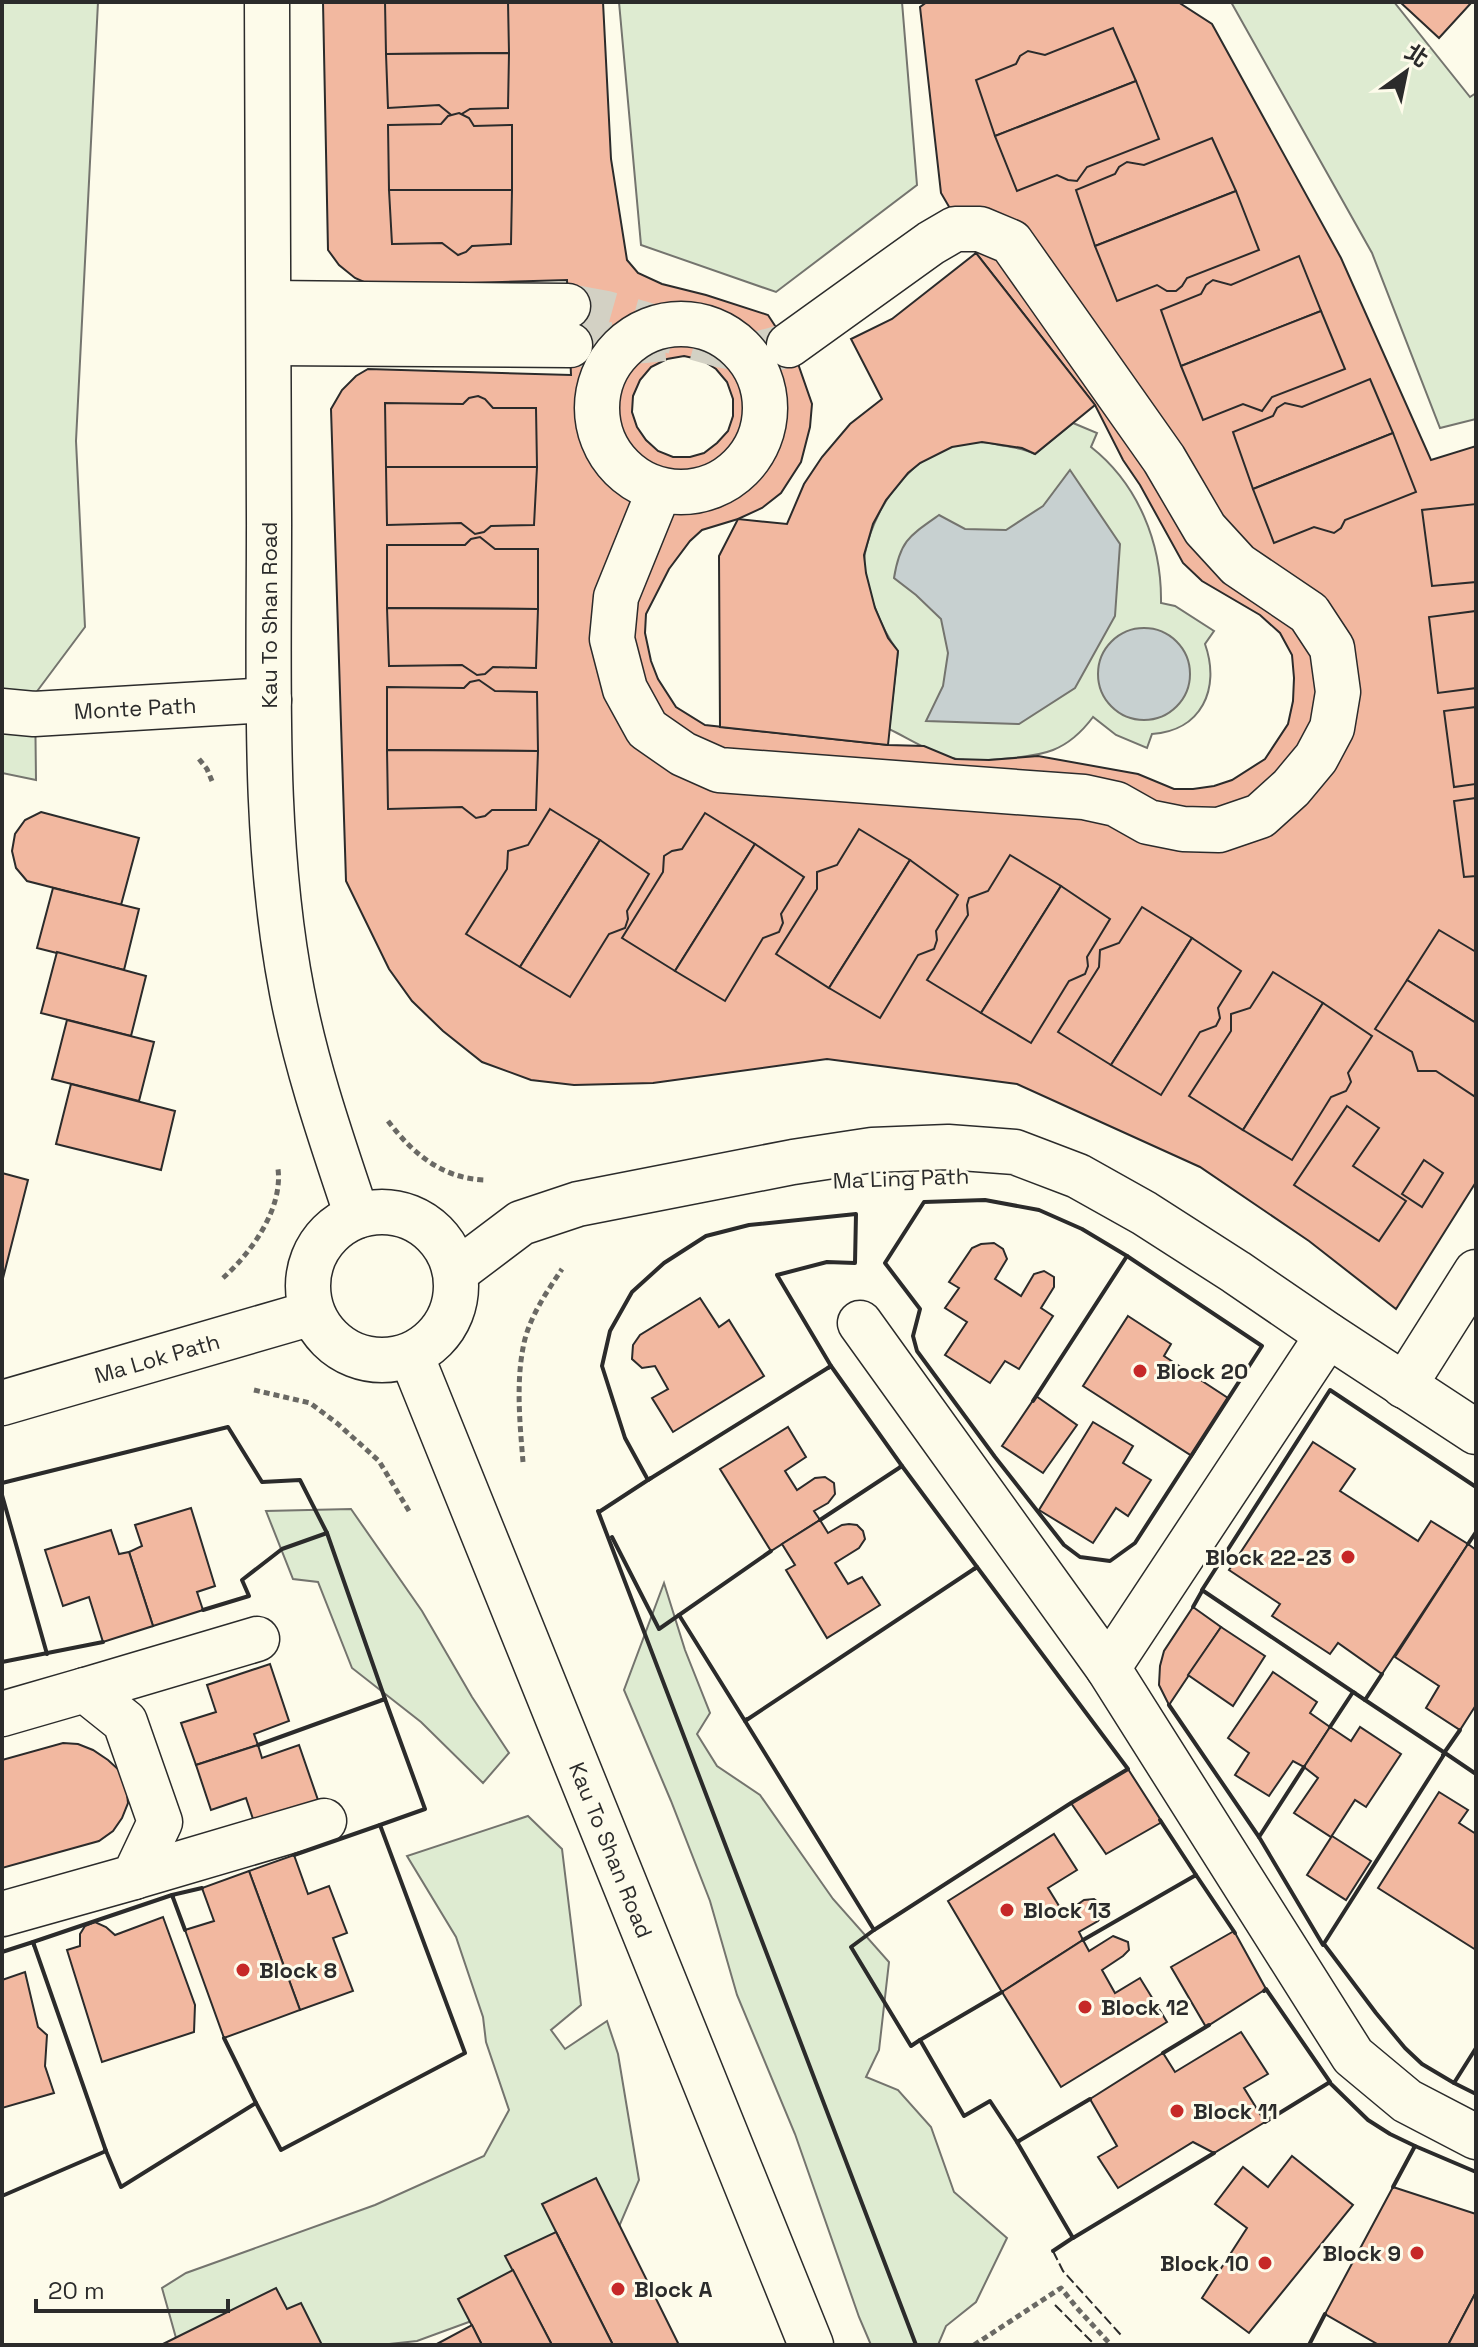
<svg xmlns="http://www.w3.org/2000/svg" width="1478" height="2347" font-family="'Space Grotesk','Noto Sans TC',sans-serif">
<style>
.green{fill:#deebd1;stroke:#74746e;stroke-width:2}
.water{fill:#c7d0d0;stroke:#74746e;stroke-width:2}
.building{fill:#f2b8a0;stroke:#2b2b2b;stroke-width:2;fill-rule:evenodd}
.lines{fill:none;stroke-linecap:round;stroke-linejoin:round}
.minor-tunnel{stroke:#d3d1c4;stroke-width:44;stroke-dasharray:44 22;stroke-linecap:butt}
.minor-casing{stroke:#2b2b2b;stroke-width:47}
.path{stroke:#6a6964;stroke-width:5;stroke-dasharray:6 4;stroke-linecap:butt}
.minor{stroke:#fdfbea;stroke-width:44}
.fence{stroke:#2b2b2b;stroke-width:2;stroke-dasharray:10 4;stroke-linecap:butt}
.wall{stroke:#2b2b2b;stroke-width:4}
.poi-dot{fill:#c62828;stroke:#fdfbea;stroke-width:3}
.labels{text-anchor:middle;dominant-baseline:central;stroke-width:6;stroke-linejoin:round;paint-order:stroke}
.street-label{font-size:22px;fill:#2b2b2b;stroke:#fdfbea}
.poi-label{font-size:22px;font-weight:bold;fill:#2b2b2b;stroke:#fdfbea;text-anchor:start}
</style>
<rect width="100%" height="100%" fill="#fdfbea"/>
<g class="green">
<polygon points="2,2 98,2 76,441 85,627 35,694 36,780 2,773"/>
<polygon points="619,2 902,2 917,185 776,292 641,245"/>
<polygon points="1231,2 1394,2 1470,97 1476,93 1476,419 1440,428 1372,253"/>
<path d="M1073 423 1097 433 1091 447C1138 484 1162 543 1161 603L1175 606 1214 631 1205 644C1221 689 1201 731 1152 734L1147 748 1116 735 1093 717C1067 752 1043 756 1001 759 987 760 971 762 957 759 934 755 910 739 889 729L898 651C882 631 860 579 865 553 876 499 921 441 981 442 989 442 998 445 1006 446 1017 448 1025 449 1035 454Z"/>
<polygon points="351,1509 422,1611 472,1697 509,1753 483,1783 421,1722 352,1668 318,1582 293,1579 266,1511"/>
<polygon points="664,1583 685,1650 710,1713 697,1734 717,1766 760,1795 833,1899 889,1962 879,2050 866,2077 898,2090 931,2127 954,2192 1007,2238 976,2302 946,2326 938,2345 871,2345 859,2317 795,2134 737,1995 710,1901 671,1801 624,1690"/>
<polygon points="528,1816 562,1849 581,2005 551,2030 565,2049 607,2021 618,2054 639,2180 606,2257 518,2345 488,2315 417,2341 380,2345 178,2345 162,2288 186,2273 375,2205 484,2156 509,2110 486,2042 483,2017 456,1937 407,1856"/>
</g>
<g class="water">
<path d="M1070 470 1120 544 1115 616 1075 688 1019 724 926 721 943 686 948 653 941 619 916 595 894 578C900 541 909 536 939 515L965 529 1006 530 1043 506Z"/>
<circle cx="1144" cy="674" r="46"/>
</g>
<g class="building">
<path d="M323 2H603L611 159 627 260 638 273 662 284 706 295 768 315 796 358 812 404 810 427 801 462 781 493 762 508 738 519 702 530 690 541 669 569 646 614 645 633 651 661 658 679 676 707 705 725 888 745 924 746 955 759 989 760 1038 756 1138 774 1174 789H1193L1214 786 1232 780 1265 759 1288 724 1293 701 1294 678 1292 655 1280 633 1260 615 1202 581 1183 563 1140 485 1123 460 1095 405 976 253 941 193 920 7 927 2H1178L1212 24 1341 258 1431 460 1476 446V1182L1396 1309 1309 1241 1200 1167 1017 1084 827 1059 653 1083 574 1085 531 1080 482 1062 443 1031 412 1001 389 969 346 881 331 409 342 390 356 376 368 369 571 375 567 280 373 286 355 278 339 265 328 250ZM684 356 702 360 716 369 727 382 733 399V416L728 431 717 443 704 453 690 457H673L658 451 646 440 637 427 632 412 633 396 640 380 651 367 667 359Z"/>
<polygon points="385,2 508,2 509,53 386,54"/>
<polygon points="1400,2 1472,2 1439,38"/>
<polygon points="1113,28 1136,81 995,136 976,80 1016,64 1020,56 1028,51 1045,55"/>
<polygon points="509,53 508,108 470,109 455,118 439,105 388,108 386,54"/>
<polygon points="1136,81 1159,139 1087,167 1077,181 1068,180 1057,175 1017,191 995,136"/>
<polygon points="459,113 469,118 474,126 512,125 512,190 389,190 388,125 441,124 448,116"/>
<polygon points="1212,138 1236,191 1095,246 1076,190 1115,174 1119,167 1127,162 1144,165"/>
<polygon points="389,190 512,190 511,244 472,246 466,252 458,255 442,243 392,244"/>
<polygon points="1236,191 1259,250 1187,278 1182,286 1176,291 1167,291 1157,285 1117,301 1095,246"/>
<polygon points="976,253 1095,405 1035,454 1022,448 982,442 952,447 920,463 908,473 886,500 873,524 864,555 866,573 875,608 888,638 898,651 888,745 720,727 719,556 738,519 787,524 804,484 822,457 850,424 882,399 851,339 892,319"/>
<polygon points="1299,256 1321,311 1181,366 1161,310 1201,294 1206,285 1213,280 1231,285"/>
<polygon points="1321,311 1345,369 1272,397 1262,411 1243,404 1203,420 1181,366"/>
<polygon points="1370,379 1393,433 1253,489 1233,432 1273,416 1277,408 1285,403 1302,407"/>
<polygon points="478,396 485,399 493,408 536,408 537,467 386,467 385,403 463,404 469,398"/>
<polygon points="1393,433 1416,492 1345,520 1341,528 1334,533 1314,527 1274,543 1253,489"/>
<polygon points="386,467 537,467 534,525 491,526 484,532 475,534 461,523 387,525"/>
<polygon points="1476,504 1476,582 1432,586 1422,510"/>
<polygon points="480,537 495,549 538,549 538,609 387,608 387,545 465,545 471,539"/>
<polygon points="387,608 538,609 536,668 493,667 485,674 477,675 462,665 389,666"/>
<polygon points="1476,611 1476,688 1438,693 1429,617"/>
<polygon points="479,680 495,691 537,692 538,751 387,750 387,687 464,688 470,682"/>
<polygon points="1476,707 1476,784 1454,787 1444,711"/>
<polygon points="387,750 538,751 536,810 492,810 485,816 476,818 462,807 388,809"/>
<polygon points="1476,798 1476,876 1464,877 1454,801"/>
<polygon points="550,809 600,840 520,967 466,934 507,869 508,851 528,845"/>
<polygon points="41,812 139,838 121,905 27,881 16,868 12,851 15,834 25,820"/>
<polygon points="705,813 755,844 675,971 622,938 663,872 664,856 672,851 682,849"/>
<polygon points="859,829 910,860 829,988 776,954 817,889 817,872 837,865"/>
<polygon points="600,840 649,874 627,911 628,919 625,928 609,934 570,997 520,967"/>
<polygon points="755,844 804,877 781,914 783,923 779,932 763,938 725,1001 675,971"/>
<polygon points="1010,855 1061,886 981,1013 927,980 968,915 967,905 969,898 988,891"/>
<polygon points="910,860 958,895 936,931 937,940 934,949 918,955 880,1018 829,988"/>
<polygon points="1061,886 1110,919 1087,957 1088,966 1085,974 1069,981 1031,1043 981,1013"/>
<polygon points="53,888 139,909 124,970 37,948"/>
<polygon points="1142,907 1192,938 1111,1065 1058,1032 1099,967 1100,950 1119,943"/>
<polygon points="1439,930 1476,952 1476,1023 1407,980"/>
<polygon points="1192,938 1241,971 1218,1008 1220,1018 1216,1026 1200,1032 1161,1095 1111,1065"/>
<polygon points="57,952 146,976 131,1036 41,1013"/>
<polygon points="1273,972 1323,1003 1243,1130 1189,1096 1231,1031 1231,1014 1250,1008"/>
<polygon points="1407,980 1476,1023 1476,1093 1474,1096 1436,1071 1418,1071 1412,1052 1375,1029"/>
<polygon points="1323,1003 1372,1036 1348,1073 1351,1082 1346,1091 1331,1097 1292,1160 1243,1130"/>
<polygon points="67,1020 154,1042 139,1101 52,1079"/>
<polygon points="71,1084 175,1111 161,1170 56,1144"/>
<polygon points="1347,1106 1379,1128 1353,1166 1406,1201 1379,1241 1294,1185"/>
<polygon points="1424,1160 1443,1173 1422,1207 1402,1194"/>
<polygon points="2,1173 28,1180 2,1282"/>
<polygon points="994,1243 1003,1249 1007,1259 995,1279 1021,1296 1034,1274 1044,1271 1054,1277 1054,1287 1041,1308 1053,1316 1019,1369 1005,1361 990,1383 945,1355 967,1322 945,1308 959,1288 949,1282 972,1248 981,1244"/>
<polygon points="700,1298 719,1327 729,1320 764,1376 673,1432 652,1398 668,1389 655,1366 642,1368 632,1359 633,1345 640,1335"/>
<polygon points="1128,1316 1171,1344 1164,1356 1228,1398 1192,1456 1083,1386"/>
<polygon points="1036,1396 1077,1425 1043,1473 1002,1446"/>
<polygon points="1093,1422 1133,1446 1123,1463 1151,1480 1128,1516 1116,1508 1093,1543 1039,1510"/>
<polygon points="788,1427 806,1457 785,1471 797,1490 815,1478 825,1477 834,1483 835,1494 828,1503 814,1511 820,1520 771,1551 720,1469"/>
<polygon points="1313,1442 1355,1469 1340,1491 1418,1541 1431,1521 1468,1544 1382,1674 1338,1643 1330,1654 1272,1616 1280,1604 1229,1570"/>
<polygon points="191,1508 215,1586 197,1592 203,1610 153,1626 129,1552 142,1546 135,1525"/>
<polygon points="820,1520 828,1533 842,1525 849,1524 857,1525 863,1531 865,1539 859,1548 835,1563 848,1584 862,1577 880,1605 827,1638 786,1570 795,1565 782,1544"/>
<polygon points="111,1530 119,1554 129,1552 153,1626 103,1642 89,1597 63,1606 45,1550"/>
<polygon points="1468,1544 1476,1550 1476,1705 1460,1730 1426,1708 1439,1686 1395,1657"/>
<polygon points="1193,1607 1221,1627 1169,1705 1159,1685 1160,1666 1164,1651"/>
<polygon points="1221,1627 1265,1656 1233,1706 1188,1675"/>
<polygon points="270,1664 289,1721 254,1734 258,1745 196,1765 181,1723 216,1712 207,1685"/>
<polygon points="1273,1672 1317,1702 1310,1713 1330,1727 1304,1767 1293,1761 1269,1796 1235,1775 1249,1753 1228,1738"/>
<polygon points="1330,1727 1351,1741 1360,1727 1401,1754 1366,1807 1355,1800 1331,1837 1294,1813 1318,1778 1304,1767"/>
<polygon points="63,1743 78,1744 93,1750 108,1760 120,1771 126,1785 128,1803 122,1818 113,1831 99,1841 2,1868 2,1760"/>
<polygon points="258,1745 262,1758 299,1745 319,1803 255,1825 246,1798 211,1810 196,1765"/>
<polygon points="1128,1769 1162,1822 1106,1854 1071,1803"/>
<polygon points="1439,1792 1468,1810 1459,1823 1476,1834 1476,1950 1378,1888"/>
<polygon points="1054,1834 1077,1870 1048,1888 1064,1914 1084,1900 1094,1899 1102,1905 1103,1914 1098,1921 1079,1932 1083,1940 1002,1992 948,1901"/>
<polygon points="1332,1836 1371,1861 1346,1900 1307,1875"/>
<polygon points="294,1855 308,1894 329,1886 347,1933 333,1938 353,1991 300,2010 249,1871"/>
<polygon points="249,1871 300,2010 224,2038 185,1930 214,1921 202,1888"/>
<polygon points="163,1917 195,2005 194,2032 102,2062 67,1950 80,1946 80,1934 85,1926 95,1922 106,1927 115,1935"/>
<polygon points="1234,1931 1266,1989 1206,2027 1171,1967"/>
<polygon points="1113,1936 1128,1942 1129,1950 1123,1956 1102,1970 1115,1993 1140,1978 1167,2022 1061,2087 1002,1992 1083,1940 1089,1951"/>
<polygon points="25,1972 38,2027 47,2035 45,2066 54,2093 2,2108 2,1980"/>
<polygon points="1241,2032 1268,2074 1244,2088 1265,2122 1214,2153 1193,2142 1118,2188 1098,2157 1117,2146 1090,2099 1163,2053 1175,2072"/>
<polygon points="1292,2156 1353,2205 1249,2333 1202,2298 1247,2228 1215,2204 1243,2167 1268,2187"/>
<polygon points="596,2178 679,2345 613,2345 542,2204"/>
<polygon points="1393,2187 1476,2214 1476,2292 1448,2345 1379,2345 1325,2314"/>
<polygon points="556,2232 613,2345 552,2345 505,2256"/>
<polygon points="513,2270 552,2345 482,2345 458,2299"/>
<polygon points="276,2288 287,2309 301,2303 322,2345 161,2345"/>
<polygon points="1476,2292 1476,2345 1448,2345"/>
<polygon points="472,2325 482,2345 435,2345"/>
</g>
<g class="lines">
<g class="minor-tunnel">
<polyline points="568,306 606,313 723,346 760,353 789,345"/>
<polyline points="570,345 604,345 664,339"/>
</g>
<defs>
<g id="minor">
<path d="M267 2C269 179 270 355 269 531 269 683 263 843 292 992 307 1070 332 1141 357 1216"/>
<polyline points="270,303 568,306"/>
<circle cx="681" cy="408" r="84"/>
<polyline points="270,343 570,345"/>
<polyline points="659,491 616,597 612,639 625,689 647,729 683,754 719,770 1084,797 1116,804 1148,822 1183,829 1219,830 1260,816 1291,788 1316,758 1332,728 1338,692 1332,648 1309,613 1238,565 1205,529 1164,459 1011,242 980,229 955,229 931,243 789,345"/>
<polyline points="2,711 34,714 269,700"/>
<circle cx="382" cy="1286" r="74"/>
<polyline points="456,1272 521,1223 578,1204 793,1162 872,1150 948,1147 1015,1152 1078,1176 1144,1213 1236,1272 1328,1335 1476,1432"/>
<polyline points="860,1323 1108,1668 1353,2056 1407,2101 1476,2137"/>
<polyline points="411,1355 811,2345"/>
<polyline points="1404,1386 1476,1272"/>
<polyline points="2,1403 312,1313"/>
<polyline points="1108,1668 1328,1335"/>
<polyline points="85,1690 257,1639"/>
<polyline points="2,1714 85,1690 125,1722 160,1822 134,1877 2,1914"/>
<polyline points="134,1877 324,1821"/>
</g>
</defs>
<use href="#minor" class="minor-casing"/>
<g class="path">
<polyline points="199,759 207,769 212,781"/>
<path d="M388 1121C413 1154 442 1178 484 1180"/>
<path d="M223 1278C251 1253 283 1209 278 1169"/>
<polyline points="254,1390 310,1403 338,1424 379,1461 409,1511"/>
<path d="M523 1462C520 1425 516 1385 523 1348 528 1319 546 1293 562 1269"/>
<polyline points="974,2345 1061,2288 1077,2308 1111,2345"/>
</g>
<use href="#minor" class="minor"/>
<g class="fence">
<polyline points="1053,2251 1063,2271 1121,2335"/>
<polyline points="1055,2305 1095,2345"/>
</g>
<g class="wall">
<polygon points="985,1200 1039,1210 1082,1229 1127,1256 1262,1346 1135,1543 1110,1561 1080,1557 1064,1545 995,1457 917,1351 913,1336 920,1309 885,1263 924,1202"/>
<polygon points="856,1214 855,1263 827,1262 777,1275 831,1366 648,1480 625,1438 602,1366 610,1331 632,1292 664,1263 706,1236 749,1225"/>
<polyline points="1033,1401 1127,1256"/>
<polyline points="900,1467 902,1466 977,1567 974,1569"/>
<polyline points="2,1483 228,1427 262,1482 300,1480 327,1533"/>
<polyline points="2,1495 47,1654"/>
<polyline points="598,1511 916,2345"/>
<polyline points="599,1512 651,1478"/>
<polyline points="820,1520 902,1466 831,1366 828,1368"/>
<polyline points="612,1537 659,1629 771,1551"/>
<polyline points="1468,1544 1476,1532"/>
<polygon points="977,1567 1128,1769 1071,1803 874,1930 745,1721"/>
<polyline points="1193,1607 1202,1591"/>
<polyline points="203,1610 249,1596 242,1580 282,1549 327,1533 385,1699 258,1745"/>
<polyline points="679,1615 745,1721 747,1719"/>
<polyline points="2,1662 103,1642"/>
<polyline points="1382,1674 1365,1700 1202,1590 1330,1390 1476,1487"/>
<polyline points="1169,1705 1259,1837"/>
<polyline points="1330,1727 1353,1692 1355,1693"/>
<polyline points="1444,1753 1460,1730"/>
<polyline points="1443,1755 1445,1753 1476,1774"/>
<polyline points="1304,1767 1259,1837 1323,1945 1445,1753 1365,1700"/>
<polyline points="1160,1820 1196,1875 1195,1876"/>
<polyline points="380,1825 425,1809 385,1699 382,1700"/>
<polyline points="173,1897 172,1895 202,1888"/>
<polyline points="185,1930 172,1895 33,1942 106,2151 121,2187 256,2103 224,2038"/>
<polyline points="874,1930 851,1947 911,2046 920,2040"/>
<polyline points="1083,1940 1196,1875 1235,1933"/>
<polyline points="1324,1944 1376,2013 1405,2048 1422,2064 1454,2083 1476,2048"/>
<polyline points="2,1952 33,1942 34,1945"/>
<polyline points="1264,1991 1266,1989 1330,2082 1265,2122"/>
<polyline points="1002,1992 920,2040 964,2116 990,2101 1017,2142 1019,2141"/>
<polyline points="1163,2053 1209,2025"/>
<polyline points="1329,2082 1368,2120 1390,2134 1415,2146 1393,2187"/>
<polyline points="1454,2082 1454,2083 1476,2094"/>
<polyline points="1090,2099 1017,2142 1073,2238 1214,2153"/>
<polyline points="256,2103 281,2150 465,2053 380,1825 294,1855"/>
<polyline points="1414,2147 1415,2146 1476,2172"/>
<polyline points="2,2196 106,2151 105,2149"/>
<polyline points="1053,2251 1074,2237"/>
<polyline points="1309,2345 1325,2314"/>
</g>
</g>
<g class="poi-dot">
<circle cx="1140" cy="1371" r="8"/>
<circle cx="1348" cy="1557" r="8"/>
<circle cx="1007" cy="1910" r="8"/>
<circle cx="243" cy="1970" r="8"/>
<circle cx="1085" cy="2007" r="8"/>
<circle cx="1177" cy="2111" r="8"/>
<circle cx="1417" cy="2253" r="8"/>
<circle cx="1265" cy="2263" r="8"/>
<circle cx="618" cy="2289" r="8"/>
</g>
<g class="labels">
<g class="street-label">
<text transform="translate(269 615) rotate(-90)">Kau To Shan Road</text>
<text transform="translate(135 708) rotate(-3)">Monte Path</text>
<text transform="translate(901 1178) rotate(-2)">Ma Ling Path</text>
<text transform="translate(157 1358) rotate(-16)">Ma Lok Path</text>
<text transform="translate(611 1850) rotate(68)">Kau To Shan Road</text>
</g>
<g class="poi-label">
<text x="1156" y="1371">Block 20</text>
<text x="1332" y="1557" text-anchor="end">Block 22-23</text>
<text x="1023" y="1910">Block 13</text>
<text x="259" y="1970">Block 8</text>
<text x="1101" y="2007">Block 12</text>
<text x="1193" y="2111">Block 11</text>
<text x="1401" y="2253" text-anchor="end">Block 9</text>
<text x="1249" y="2263" text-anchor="end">Block 10</text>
<text x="634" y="2289">Block A</text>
</g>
</g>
<rect width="1478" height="2347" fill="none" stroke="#2b2b2b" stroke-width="8"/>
<g transform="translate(1406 72) rotate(33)" stroke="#fdfbea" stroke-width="6" paint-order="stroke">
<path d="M0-6L14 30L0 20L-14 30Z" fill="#2b2b2b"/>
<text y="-12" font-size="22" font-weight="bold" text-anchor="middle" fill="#2b2b2b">北</text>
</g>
<path d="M36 2299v12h192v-12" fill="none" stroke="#2b2b2b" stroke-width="4"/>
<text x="48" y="2299" font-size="24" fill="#2b2b2b" stroke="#fdfbea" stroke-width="6" paint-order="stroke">20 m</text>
</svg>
